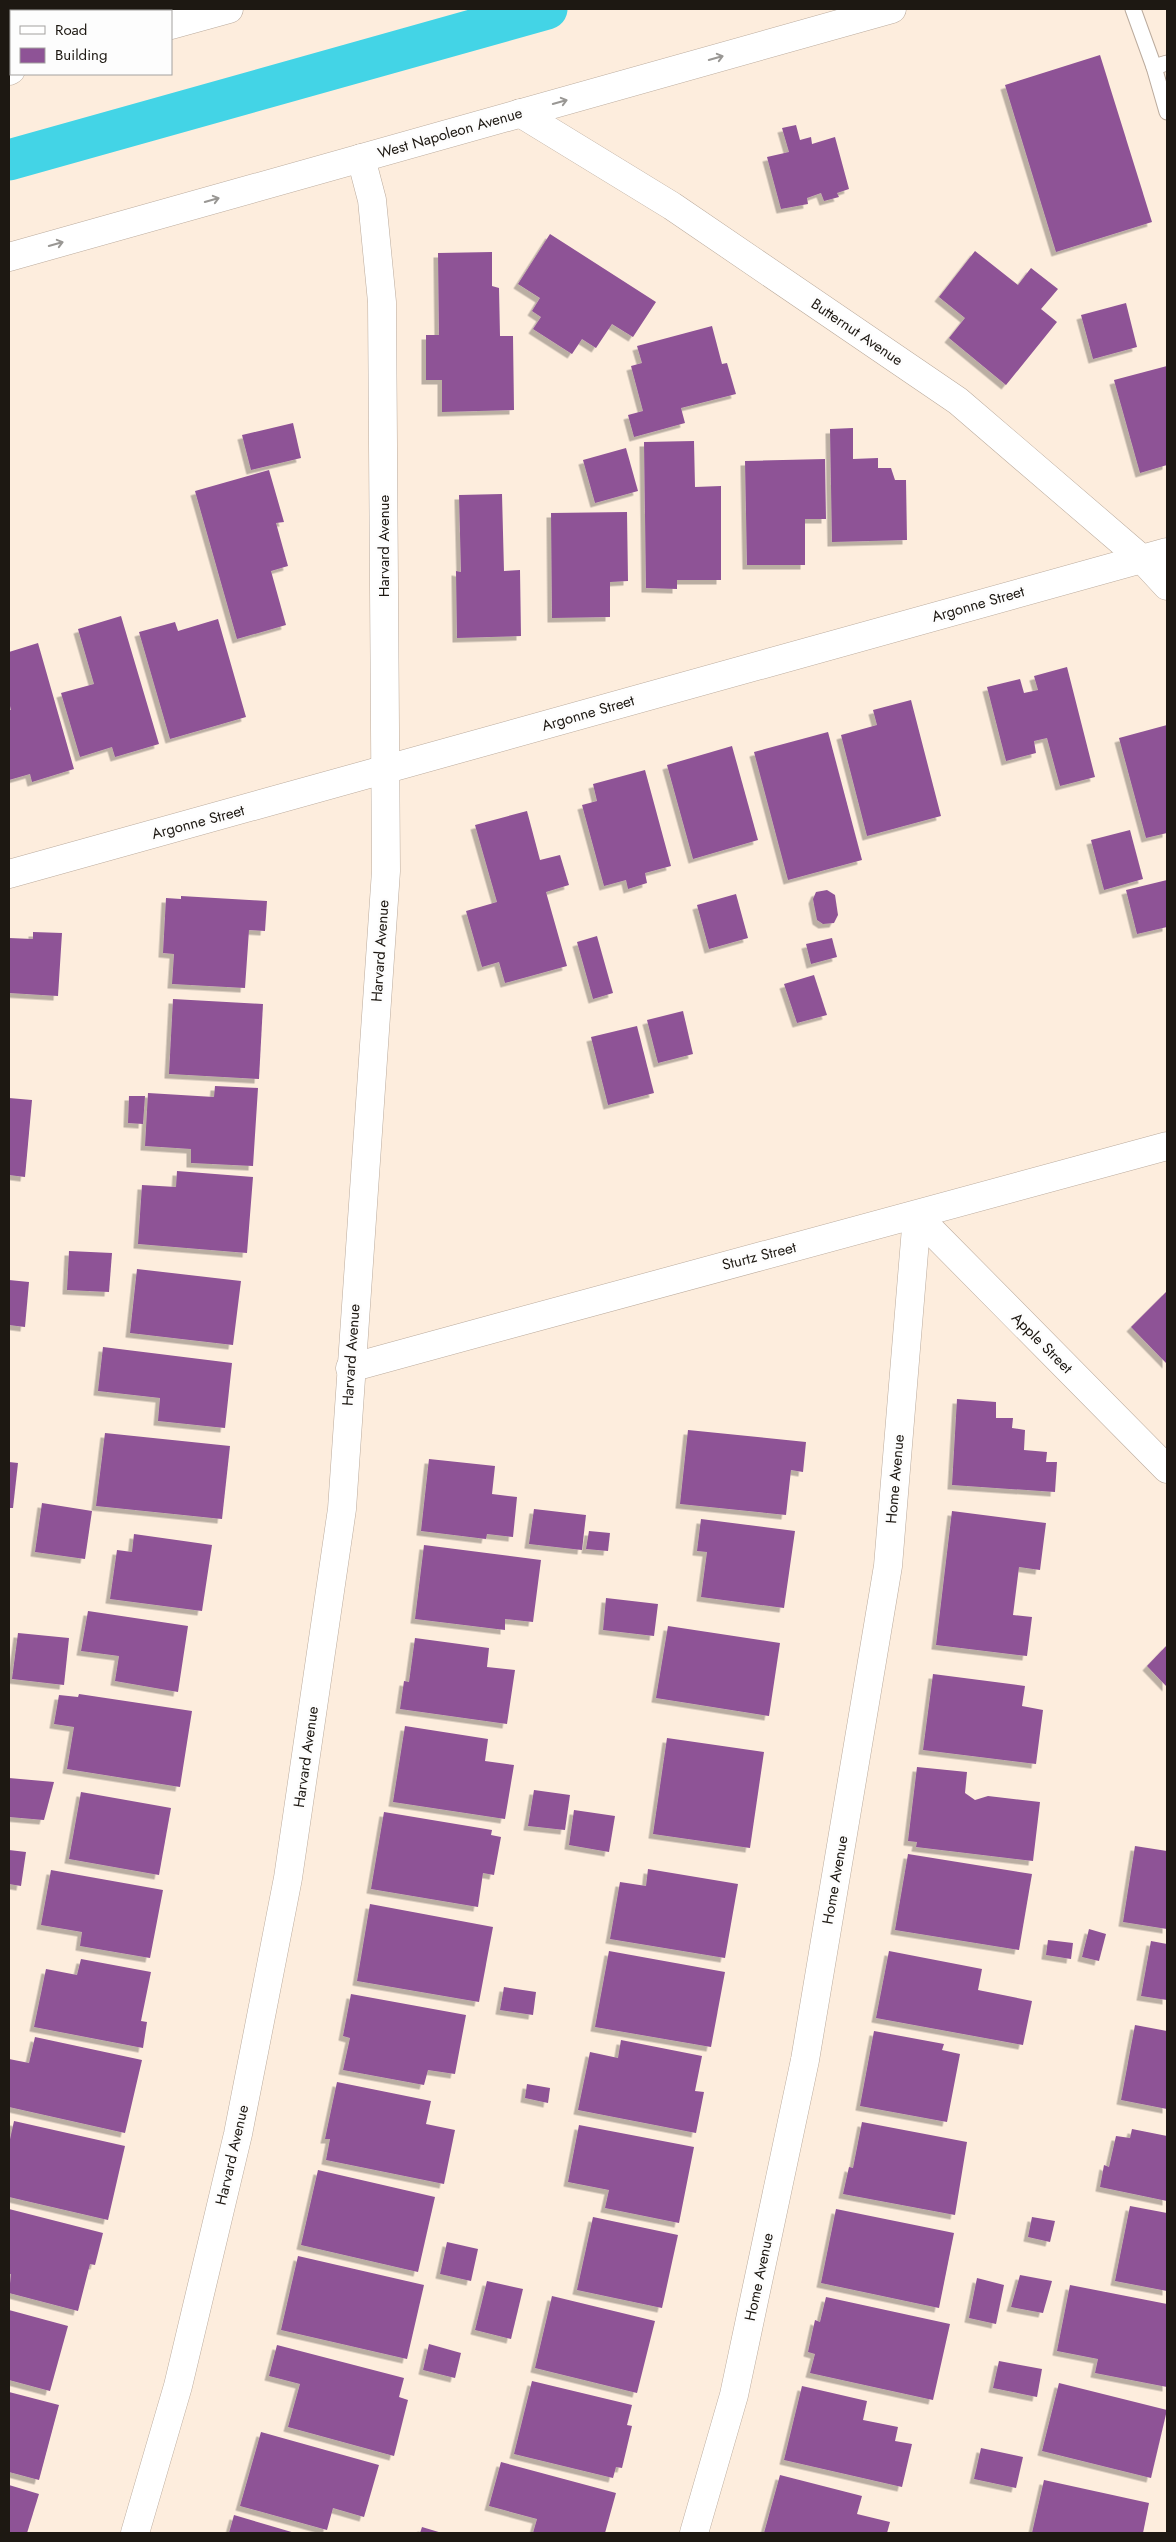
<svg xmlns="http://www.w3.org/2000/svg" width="1176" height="2542" font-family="Jost,sans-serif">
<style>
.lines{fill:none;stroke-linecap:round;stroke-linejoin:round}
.canal{stroke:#43d4e6;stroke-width:41}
.building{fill:#8e5396;filter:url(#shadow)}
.service-casing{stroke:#bbab9d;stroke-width:17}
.minor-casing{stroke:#bbab9d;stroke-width:29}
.secondary-casing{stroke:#bbab9d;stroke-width:29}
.service{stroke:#fff;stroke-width:15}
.minor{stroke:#fff;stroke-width:28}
.secondary{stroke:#fff;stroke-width:28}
.oneway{stroke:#999794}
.labels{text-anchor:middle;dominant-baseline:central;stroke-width:5;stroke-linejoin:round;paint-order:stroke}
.street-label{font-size:15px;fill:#1d1812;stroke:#fdfdfd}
</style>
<defs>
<filter id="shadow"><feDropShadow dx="-4.5" dy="4.5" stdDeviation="0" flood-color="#0004"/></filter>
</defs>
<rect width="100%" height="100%" fill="#fdeddd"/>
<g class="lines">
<polyline class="canal" points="9,160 547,9"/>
</g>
<g class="building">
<polygon points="1100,55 1152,222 1056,252 1005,85"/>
<polygon points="796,125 800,140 811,137 812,144 835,137 849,189 837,193 839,197 824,201 821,193 807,198 808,204 781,209 767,157 789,152 782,128"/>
<polygon points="550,234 656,302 633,337 612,324 596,348 582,339 572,354 533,329 541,317 532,311 540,298 518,284"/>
<polygon points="975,251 1018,285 1031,268 1058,289 1041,309 1057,322 1006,385 949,338 965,318 939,297"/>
<polygon points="492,252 492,286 499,288 500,336 513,336 514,410 442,412 442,380 426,380 426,335 439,335 438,253"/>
<polygon points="1126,303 1137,347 1093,359 1081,315"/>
<polygon points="712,326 722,364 727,363 736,394 681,408 685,423 634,437 628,415 643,411 631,366 642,363 637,346"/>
<polygon points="1167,366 1167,465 1140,473 1114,380"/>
<polygon points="293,423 301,458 251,470 242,435"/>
<polygon points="853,428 853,459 878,458 878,468 891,468 895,480 906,480 907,540 832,542 830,429"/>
<polygon points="694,441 695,487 721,486 721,580 677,580 677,589 646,588 644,442"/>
<polygon points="626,448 638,491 595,503 583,460"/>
<polygon points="825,459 826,519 805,519 805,565 747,565 745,461"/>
<polygon points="269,470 284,522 276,523 288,566 271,571 286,625 237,639 195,491"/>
<polygon points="502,494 504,571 520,570 521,636 457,638 456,571 461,572 459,495"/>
<polygon points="627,512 628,581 610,582 610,617 552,618 551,513"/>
<polygon points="121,616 159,744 115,757 112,747 80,757 61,693 94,684 78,629"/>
<polygon points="218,619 246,717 170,739 139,632 175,622 178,631"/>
<polygon points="38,643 74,769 32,782 30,774 9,780 9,710 11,710 9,702 9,652"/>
<polygon points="1067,667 1095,777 1060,786 1047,738 1034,741 1036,753 1006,761 987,687 1020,679 1024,693 1038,690 1034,676"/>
<polygon points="911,700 941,816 867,836 841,735 877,725 873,710"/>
<polygon points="1167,725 1167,833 1146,838 1119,738"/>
<polygon points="828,732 862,860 788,880 754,752"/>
<polygon points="732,746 758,840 693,859 667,765"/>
<polygon points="645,770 671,866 645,873 647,883 628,889 626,880 604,886 582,805 597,801 593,784"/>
<polygon points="527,811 540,860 560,855 569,885 546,892 567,966 505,983 499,962 482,967 466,911 497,902 475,825"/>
<polygon points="1130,830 1143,879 1104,890 1091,840"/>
<polygon points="1167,880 1167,927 1137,934 1126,890"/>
<polygon points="827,890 835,895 838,915 834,923 823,924 817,920 813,899 816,892"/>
<polygon points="736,894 748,938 709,949 697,905"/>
<polygon points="181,896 267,901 265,931 249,930 245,988 172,984 174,954 163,953 166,898 181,899"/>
<polygon points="33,932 62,933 58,996 9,993 9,938 33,939"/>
<polygon points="597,936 613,993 593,999 577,942"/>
<polygon points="832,938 837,957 811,964 806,944"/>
<polygon points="814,975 827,1015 797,1023 784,984"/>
<polygon points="173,999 263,1004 259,1079 169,1074"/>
<polygon points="683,1011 693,1054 658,1063 647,1020"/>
<polygon points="637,1026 654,1093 608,1105 591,1037"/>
<polygon points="215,1086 258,1088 253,1166 191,1163 191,1149 145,1146 148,1093 214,1097"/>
<polygon points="129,1096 145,1096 143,1124 128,1123"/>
<polygon points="9,1098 32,1100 25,1177 9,1175"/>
<polygon points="177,1171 253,1177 247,1253 138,1244 142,1185 176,1187"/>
<polygon points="69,1251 112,1253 109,1292 67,1290"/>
<polygon points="137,1269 241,1281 233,1345 130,1333"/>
<polygon points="9,1280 29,1282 25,1327 9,1325"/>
<polygon points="1167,1291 1167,1364 1131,1327"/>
<polygon points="103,1347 232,1363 225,1428 158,1421 160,1398 98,1391"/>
<polygon points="957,1399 996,1402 996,1418 1013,1418 1012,1428 1025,1430 1024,1450 1047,1452 1046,1462 1057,1462 1055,1492 952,1485"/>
<polygon points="688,1430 806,1442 803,1472 791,1470 786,1515 680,1504"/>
<polygon points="105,1433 230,1446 222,1519 96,1506"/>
<polygon points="429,1459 495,1466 492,1494 517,1497 513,1537 487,1534 486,1539 421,1531"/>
<polygon points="9,1462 18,1463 13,1508 9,1508"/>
<polygon points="42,1503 92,1511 85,1559 35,1552"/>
<polygon points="534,1509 586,1515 582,1550 529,1544"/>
<polygon points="952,1511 1046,1523 1040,1570 1019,1567 1013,1615 1032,1617 1027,1656 936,1645"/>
<polygon points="701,1519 795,1531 784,1608 701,1597 707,1552 697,1551"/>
<polygon points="589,1531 610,1533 608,1551 586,1549"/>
<polygon points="134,1534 212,1545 202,1611 110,1599 117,1550 132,1552"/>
<polygon points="424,1545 541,1560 533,1622 505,1619 505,1630 415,1619"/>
<polygon points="606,1598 658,1604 654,1636 603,1630"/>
<polygon points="88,1611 188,1626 178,1692 115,1681 119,1656 81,1651"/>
<polygon points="668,1626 780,1643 769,1716 656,1698"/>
<polygon points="18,1633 69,1638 64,1685 12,1679"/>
<polygon points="415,1638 489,1648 487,1667 515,1670 507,1724 400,1709 404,1681 409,1682"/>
<polygon points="1167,1645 1167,1687 1147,1666"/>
<polygon points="933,1674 1025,1686 1022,1706 1043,1710 1036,1764 923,1750"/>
<polygon points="79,1694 192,1711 180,1787 67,1769 74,1727 54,1724 59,1695 78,1697"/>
<polygon points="405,1726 488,1739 485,1761 514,1765 505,1819 393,1802"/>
<polygon points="667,1738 764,1752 750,1848 653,1834"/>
<polygon points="917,1767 967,1772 965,1793 975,1800 988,1796 1040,1802 1033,1861 916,1847 917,1842 908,1841"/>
<polygon points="9,1778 54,1782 44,1820 9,1817"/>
<polygon points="534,1790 570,1795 565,1830 528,1826"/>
<polygon points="81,1792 171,1808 159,1875 69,1859"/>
<polygon points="574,1810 615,1816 609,1852 569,1845"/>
<polygon points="384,1812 492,1830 491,1835 501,1837 494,1875 483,1873 478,1907 371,1889"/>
<polygon points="1135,1846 1167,1851 1167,1929 1123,1922"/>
<polygon points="9,1850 26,1852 21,1886 9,1884"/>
<polygon points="908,1854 1032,1874 1019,1950 895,1930"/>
<polygon points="648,1869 738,1884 725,1958 610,1939 620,1882 646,1886"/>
<polygon points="51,1870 163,1890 150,1958 80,1946 82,1932 41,1925"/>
<polygon points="370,1904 493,1927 479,2002 357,1981"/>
<polygon points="1089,1929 1106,1934 1099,1961 1082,1957"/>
<polygon points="1048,1940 1073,1943 1071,1959 1046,1955"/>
<polygon points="1151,1941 1167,1944 1167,2000 1141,1996"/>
<polygon points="609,1951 725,1972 711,2047 595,2027"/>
<polygon points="889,1951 982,1969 978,1990 1032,2001 1023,2045 876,2018"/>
<polygon points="81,1959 151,1972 141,2021 147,2022 143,2048 34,2027 46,1969 77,1975"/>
<polygon points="504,1987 536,1992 533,2015 500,2010"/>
<polygon points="351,1994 466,2015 455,2074 428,2070 424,2085 343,2070 350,2038 343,2036"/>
<polygon points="1135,2025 1167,2031 1167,2109 1121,2100"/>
<polygon points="874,2031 944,2044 942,2050 960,2054 947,2122 860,2106"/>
<polygon points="35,2037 142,2060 125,2133 9,2107 9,2059 29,2063"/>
<polygon points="621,2040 702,2056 695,2091 704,2092 696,2133 578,2110 590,2052 618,2058"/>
<polygon points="337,2082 431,2101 426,2124 455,2130 444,2184 326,2160 330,2139 325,2139"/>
<polygon points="527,2084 550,2088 548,2103 525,2098"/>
<polygon points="14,2121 125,2146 108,2220 9,2197 9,2144"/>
<polygon points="862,2122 967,2142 955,2215 843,2194 849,2167 853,2168"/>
<polygon points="579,2125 694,2147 679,2223 605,2208 609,2190 568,2182"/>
<polygon points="1132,2129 1167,2136 1167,2201 1100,2187 1104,2165 1109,2167 1116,2136 1130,2138"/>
<polygon points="318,2170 435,2197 418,2272 301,2245"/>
<polygon points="1130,2206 1167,2213 1167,2291 1115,2281"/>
<polygon points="9,2209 103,2233 95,2265 90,2264 78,2311 9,2293 11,2274 9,2274"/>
<polygon points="836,2209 954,2233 939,2308 821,2283"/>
<polygon points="593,2217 678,2235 662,2308 577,2290"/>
<polygon points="1032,2217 1055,2221 1050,2242 1028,2237"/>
<polygon points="447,2242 478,2249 471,2281 440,2274"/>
<polygon points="298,2256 424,2285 407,2359 281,2330"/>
<polygon points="1020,2275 1052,2281 1043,2313 1011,2307"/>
<polygon points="977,2278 1004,2285 996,2324 969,2318"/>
<polygon points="487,2281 523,2289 511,2339 475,2330"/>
<polygon points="1070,2285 1167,2304 1167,2387 1095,2373 1098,2359 1057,2351"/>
<polygon points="552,2296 655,2321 637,2393 535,2368"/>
<polygon points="826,2297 950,2324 933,2400 810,2373 815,2354 808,2352 815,2320 820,2322"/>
<polygon points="9,2310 68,2326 50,2391 9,2380"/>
<polygon points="429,2344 461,2353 455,2378 423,2370"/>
<polygon points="277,2345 404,2378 399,2397 408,2400 394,2456 288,2427 300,2384 269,2376"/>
<polygon points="999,2361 1042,2369 1037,2397 993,2388"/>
<polygon points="532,2381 632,2405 627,2425 632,2426 622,2468 616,2467 613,2478 514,2454"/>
<polygon points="1059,2383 1167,2410 1151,2478 1042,2451"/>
<polygon points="802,2386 867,2401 863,2420 898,2427 895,2441 912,2444 902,2487 784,2460"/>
<polygon points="9,2392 59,2405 39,2480 9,2472"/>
<polygon points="261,2432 379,2465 364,2517 333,2508 327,2530 240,2506"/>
<polygon points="981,2448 1023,2457 1016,2488 974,2479"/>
<polygon points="501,2462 616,2493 605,2533 533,2533 537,2519 489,2506"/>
<polygon points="780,2475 862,2496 857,2514 890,2522 887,2533 764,2533"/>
<polygon points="1044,2480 1149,2503 1143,2533 1032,2533"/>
<polygon points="9,2485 39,2494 27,2533 9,2533"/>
<polygon points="234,2515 295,2533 229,2533"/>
<polygon points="422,2527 442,2533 420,2533"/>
</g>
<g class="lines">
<defs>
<g id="service">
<polyline points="1133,9 1154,67 1167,63"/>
<polyline points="1154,67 1167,112"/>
</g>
<g id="minor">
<polyline points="520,113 672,206 958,401 1142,559 1167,586"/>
<polyline points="9,874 1167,552"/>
<polyline points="917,1216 1167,1469"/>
<path d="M350 1368C622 1293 895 1222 1167 1146"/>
<polyline points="135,2533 178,2386 238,2134 288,1878 342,1509 386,871 382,302 372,200 361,158"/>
<polyline points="694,2533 734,2395 805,2060 888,1566 917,1216"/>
</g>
<g id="secondary">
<polyline points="171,25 229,9"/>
<polyline points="9,71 11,70"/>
<polyline points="9,257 892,9"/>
</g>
</defs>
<use href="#service" class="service-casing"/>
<use href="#minor" class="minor-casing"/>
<use href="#secondary" class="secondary-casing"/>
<use href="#service" class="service"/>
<use href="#minor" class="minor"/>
<use href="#secondary" class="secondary"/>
</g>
<defs><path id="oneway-shaft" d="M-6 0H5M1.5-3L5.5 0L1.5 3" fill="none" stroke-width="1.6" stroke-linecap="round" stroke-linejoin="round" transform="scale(1.25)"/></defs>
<g class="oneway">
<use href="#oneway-shaft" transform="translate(716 58) rotate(-16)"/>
<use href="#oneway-shaft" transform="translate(560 102) rotate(-16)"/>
<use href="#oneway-shaft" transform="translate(212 200) rotate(-16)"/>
<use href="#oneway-shaft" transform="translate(56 244) rotate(-16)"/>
</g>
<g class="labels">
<g class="street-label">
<text transform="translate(450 133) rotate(-16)">West Napoleon Avenue</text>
<text transform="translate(857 332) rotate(34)">Butternut Avenue</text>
<text transform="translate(384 546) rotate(-90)">Harvard Avenue</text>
<text transform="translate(978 604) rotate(-16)">Argonne Street</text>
<text transform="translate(588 713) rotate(-16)">Argonne Street</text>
<text transform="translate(198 822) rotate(-15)">Argonne Street</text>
<text transform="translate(380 951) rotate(-86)">Harvard Avenue</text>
<text transform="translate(759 1256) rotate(-14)">Sturtz Street</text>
<text transform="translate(1042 1343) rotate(45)">Apple Street</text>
<text transform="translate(351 1355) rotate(-86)">Harvard Avenue</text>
<text transform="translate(895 1479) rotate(-85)">Home Avenue</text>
<text transform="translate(306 1757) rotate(-82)">Harvard Avenue</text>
<text transform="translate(835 1880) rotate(-80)">Home Avenue</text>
<text transform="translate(232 2155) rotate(-77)">Harvard Avenue</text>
<text transform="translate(759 2277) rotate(-78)">Home Avenue</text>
</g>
</g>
<rect width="1176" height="2542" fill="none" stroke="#1d1812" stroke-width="20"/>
<rect x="10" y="10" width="162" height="65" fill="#fdfdfd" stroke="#a3a19f"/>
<rect x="20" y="26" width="25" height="8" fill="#ffffff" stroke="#a3a19f"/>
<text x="55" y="35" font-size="15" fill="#1d1812">Road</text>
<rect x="20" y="48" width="25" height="15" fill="#8e5396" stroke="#a3a19f"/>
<text x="55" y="60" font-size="15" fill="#1d1812">Building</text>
</svg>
